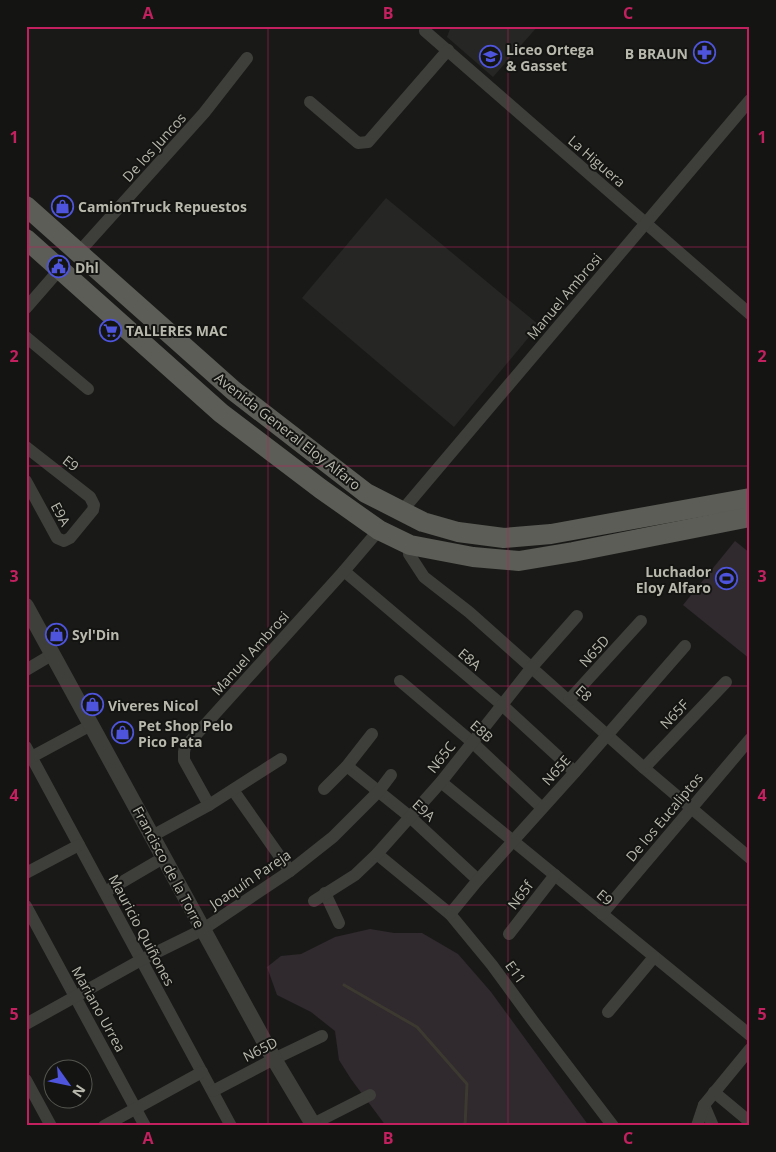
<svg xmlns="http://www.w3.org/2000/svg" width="776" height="1152" font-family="'Open Sans',sans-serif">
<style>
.built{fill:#262724}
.green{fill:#30292e}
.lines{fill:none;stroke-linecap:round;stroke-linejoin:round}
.stream{stroke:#3c3930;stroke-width:3}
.minor{stroke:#3e3e3a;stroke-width:12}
.tertiary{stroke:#3e3e3a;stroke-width:16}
.primary{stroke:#5c5d56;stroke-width:20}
.grid{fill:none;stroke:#c2205f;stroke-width:1;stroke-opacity:0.55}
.labels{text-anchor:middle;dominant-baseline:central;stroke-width:4;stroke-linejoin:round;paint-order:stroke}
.poi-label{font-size:14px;font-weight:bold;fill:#b8b8ac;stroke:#141513;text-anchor:start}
.street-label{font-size:14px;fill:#b8b8ac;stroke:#141513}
.neatline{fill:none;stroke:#c2205f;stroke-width:2}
.grid-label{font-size:16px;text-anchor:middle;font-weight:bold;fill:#c2205f}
</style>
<rect width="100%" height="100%" fill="#191a18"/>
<g class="built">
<polygon points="451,26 538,26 493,77 447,37"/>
<polygon points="386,198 539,325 454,427 302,298"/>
</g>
<g class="green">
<polygon points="735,541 750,553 750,659 683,605"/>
<polygon points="370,929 394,933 422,933 458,954 491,992 589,1126 386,1126 351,1079 339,1060 335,1031 311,1012 277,995 267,967 281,956 301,954 335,937"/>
</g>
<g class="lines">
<polyline class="stream" points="344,985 417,1027 467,1084 465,1126"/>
<g class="minor">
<polyline points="425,31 750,314"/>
<polyline points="310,102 358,143 368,142 448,50"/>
<polyline points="79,252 204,113 247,58"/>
<polyline points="26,308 60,269"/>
<polyline points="26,337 88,389"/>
<polyline points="26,447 90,497 94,505 93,510 70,538 64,541 57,538 26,481"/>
<polyline points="401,512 750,100"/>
<polyline points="410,545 409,554 424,577 469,612 644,768 750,858"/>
<polyline points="344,571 502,705 575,772"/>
<polyline points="26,670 53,654"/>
<polyline points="400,681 472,742 542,808"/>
<polyline points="569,700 641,621"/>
<polyline points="26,747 231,1126"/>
<polyline points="26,760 91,725"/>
<polyline points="347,766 409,816 478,880"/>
<polyline points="644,768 726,682"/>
<polyline points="441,782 750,1035"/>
<polyline points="324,789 347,766 372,734"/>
<polyline points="233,790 290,871"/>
<polyline points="209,805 184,760 184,752 185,747 344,571 379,530"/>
<polyline points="152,836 209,805 281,759"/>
<polyline points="377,854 450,914 492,965 533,1021 613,1126"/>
<polyline points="26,873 79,845"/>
<polyline points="105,892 163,858"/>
<polyline points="325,893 339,923"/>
<polyline points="314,901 355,875 377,854 441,782 532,667 577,616"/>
<polyline points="26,906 145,1126"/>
<polyline points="450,914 478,880 575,772 685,646"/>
<polyline points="602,914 750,739"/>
<polyline points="509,934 555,875"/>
<polyline points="608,1012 654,957"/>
<polyline points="26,1024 141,960 202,930 290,871 333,837 379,791 391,775"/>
<polyline points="26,1080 51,1126"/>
<polyline points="213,1091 274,1059 322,1036"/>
<polyline points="714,1092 750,1122"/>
<polyline points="704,1105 713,1126"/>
<polyline points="104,1126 202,1072"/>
<polyline points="309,1126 370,1095"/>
<polyline points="697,1126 704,1105 750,1049"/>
</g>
<polyline class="tertiary" points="26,606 274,1059 314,1126"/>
<g class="primary">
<polyline points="26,206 234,391 366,493 423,522 458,532 504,538 551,534 750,498"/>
<polyline points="26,239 221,413 321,489 379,530 410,545 473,557 519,561 573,552 750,517"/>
</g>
</g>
<path class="grid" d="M268 26V1126M508 26V1126M26 247H750M26 466H750M26 686H750M26 905H750"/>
<defs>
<symbol id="pharmacy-ring" viewBox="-11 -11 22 22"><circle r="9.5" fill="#141513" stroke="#4e54dc" stroke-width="1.5"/><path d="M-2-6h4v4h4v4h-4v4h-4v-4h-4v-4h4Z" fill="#4e54dc"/></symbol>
<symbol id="school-ring" viewBox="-11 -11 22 22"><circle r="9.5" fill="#141513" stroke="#4e54dc" stroke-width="1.5"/><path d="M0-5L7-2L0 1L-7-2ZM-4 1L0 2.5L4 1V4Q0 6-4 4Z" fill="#4e54dc"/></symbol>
<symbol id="shop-ring" viewBox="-11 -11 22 22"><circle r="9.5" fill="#141513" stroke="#4e54dc" stroke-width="1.5"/><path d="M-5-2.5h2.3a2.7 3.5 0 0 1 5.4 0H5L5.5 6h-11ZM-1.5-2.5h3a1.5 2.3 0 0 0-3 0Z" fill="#4e54dc"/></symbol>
<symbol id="civic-ring" viewBox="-11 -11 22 22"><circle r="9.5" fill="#141513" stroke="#4e54dc" stroke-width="1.5"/><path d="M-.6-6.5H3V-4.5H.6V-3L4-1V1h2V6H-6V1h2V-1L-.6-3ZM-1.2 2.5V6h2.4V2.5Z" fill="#4e54dc"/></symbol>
<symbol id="supermarket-ring" viewBox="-11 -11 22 22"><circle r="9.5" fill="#141513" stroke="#4e54dc" stroke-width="1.5"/><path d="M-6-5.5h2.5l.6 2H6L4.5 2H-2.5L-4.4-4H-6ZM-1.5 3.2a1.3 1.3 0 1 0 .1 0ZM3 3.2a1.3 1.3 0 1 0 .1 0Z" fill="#4e54dc"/></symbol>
<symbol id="stadium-ring" viewBox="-11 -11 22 22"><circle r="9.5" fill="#141513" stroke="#4e54dc" stroke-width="1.5"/><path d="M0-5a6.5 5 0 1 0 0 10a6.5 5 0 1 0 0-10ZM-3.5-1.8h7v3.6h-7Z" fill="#4e54dc"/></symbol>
</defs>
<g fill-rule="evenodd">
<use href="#pharmacy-ring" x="692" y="40" width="25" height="25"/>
<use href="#school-ring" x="478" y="44" width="25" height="25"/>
<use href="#shop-ring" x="50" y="194" width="25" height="25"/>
<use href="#civic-ring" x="46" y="254" width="25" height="25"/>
<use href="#supermarket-ring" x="98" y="318" width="25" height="25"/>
<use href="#stadium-ring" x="714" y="566" width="25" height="25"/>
<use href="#shop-ring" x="44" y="622" width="25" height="25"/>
<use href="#shop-ring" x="80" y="692" width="25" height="25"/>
<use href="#shop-ring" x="110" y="720" width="25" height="25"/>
</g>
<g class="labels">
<g class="poi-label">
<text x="506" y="49">Liceo Ortega<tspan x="506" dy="16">&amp; Gasset</tspan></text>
<text x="688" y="53" text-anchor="end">B BRAUN</text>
<text x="78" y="206">CamionTruck Repuestos</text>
<text x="75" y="267">Dhl</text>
<text x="126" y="330">TALLERES MAC</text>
<text x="711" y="571" text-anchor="end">Luchador<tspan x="711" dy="16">Eloy Alfaro</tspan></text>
<text x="72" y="634">Syl'Din</text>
<text x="108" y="705">Viveres Nicol</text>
<text x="138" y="725">Pet Shop Pelo<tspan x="138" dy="16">Pico Pata</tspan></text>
</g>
<g class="street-label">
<text transform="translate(154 147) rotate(-48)">De los Juncos</text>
<text transform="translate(597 161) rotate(41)">La Higuera</text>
<text transform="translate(564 296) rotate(-50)">Manuel Ambrosi</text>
<text transform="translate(288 431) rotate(38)">Avenida General Eloy Alfaro</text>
<text transform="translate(71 463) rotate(38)">E9</text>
<text transform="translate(61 514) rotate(62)">E9A</text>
<text transform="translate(594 651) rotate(-48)">N65D</text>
<text transform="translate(250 653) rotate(-48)">Manuel Ambrosi</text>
<text transform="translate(470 659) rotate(40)">E8A</text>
<text transform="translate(584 693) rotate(42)">E8</text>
<text transform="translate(674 714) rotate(-46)">N65F</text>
<text transform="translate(482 731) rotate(42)">E8B</text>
<text transform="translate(441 757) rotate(-51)">N65C</text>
<text transform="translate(556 770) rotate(-48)">N65E</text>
<text transform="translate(424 810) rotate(42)">E9A</text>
<text transform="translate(664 817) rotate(-50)">De los Eucaliptos</text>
<text transform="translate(169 867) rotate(62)">Francisco de la Torre</text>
<text transform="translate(250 879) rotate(-34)">Joaquín Pareja</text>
<text transform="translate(520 895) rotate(-53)">N65f</text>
<text transform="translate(605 897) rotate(40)">E9</text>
<text transform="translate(142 930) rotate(62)">Mauricio Quiñones</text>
<text transform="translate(516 972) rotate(54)">E11</text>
<text transform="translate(99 1009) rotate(61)">Mariano Urrea</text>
<text transform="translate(260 1049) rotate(-27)">N65D</text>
</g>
</g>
<rect width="776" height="1152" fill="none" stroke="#141513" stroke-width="55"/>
<g transform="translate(68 1084) rotate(123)"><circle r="24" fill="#141513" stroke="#565650"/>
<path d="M0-4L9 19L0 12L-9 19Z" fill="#4e54dc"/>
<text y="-8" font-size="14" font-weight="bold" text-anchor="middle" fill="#b8b8ac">N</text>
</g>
<rect x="28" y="28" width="720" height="1096" class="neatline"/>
<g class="grid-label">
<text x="148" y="19">A</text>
<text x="388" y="19">B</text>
<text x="628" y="19">C</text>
<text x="14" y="143">1</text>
<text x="762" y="143">1</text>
<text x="14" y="362">2</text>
<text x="762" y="362">2</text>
<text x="14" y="582">3</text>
<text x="762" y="582">3</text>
<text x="14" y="801">4</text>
<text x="762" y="801">4</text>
<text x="14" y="1020">5</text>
<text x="762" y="1020">5</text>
<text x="148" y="1144">A</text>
<text x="388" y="1144">B</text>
<text x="628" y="1144">C</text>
</g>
</svg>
